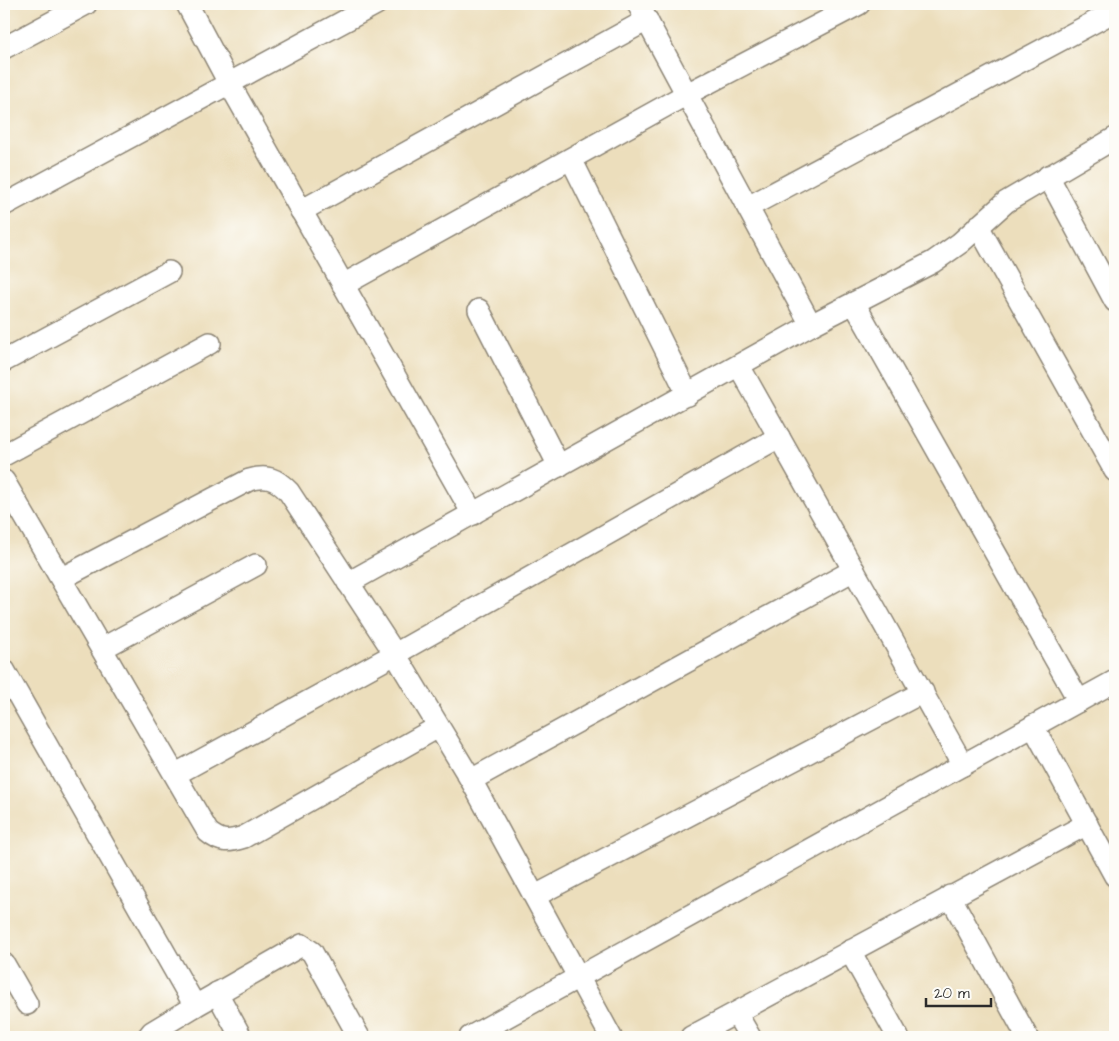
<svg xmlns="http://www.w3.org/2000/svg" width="1119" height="1041" font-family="'Architects Daughter',sans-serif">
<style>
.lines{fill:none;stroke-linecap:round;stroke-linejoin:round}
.minor-casing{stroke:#8c8474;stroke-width:24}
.minor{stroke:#fff;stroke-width:21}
</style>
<rect width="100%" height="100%" fill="#fdfcf7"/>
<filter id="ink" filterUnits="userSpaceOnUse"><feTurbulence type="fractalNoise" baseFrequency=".02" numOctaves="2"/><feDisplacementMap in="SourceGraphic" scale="10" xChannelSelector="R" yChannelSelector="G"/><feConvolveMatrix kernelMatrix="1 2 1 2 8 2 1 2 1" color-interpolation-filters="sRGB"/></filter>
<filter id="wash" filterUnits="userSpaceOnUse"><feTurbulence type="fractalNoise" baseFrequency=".0096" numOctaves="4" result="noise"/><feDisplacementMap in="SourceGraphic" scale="20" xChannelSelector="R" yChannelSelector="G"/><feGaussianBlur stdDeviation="1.12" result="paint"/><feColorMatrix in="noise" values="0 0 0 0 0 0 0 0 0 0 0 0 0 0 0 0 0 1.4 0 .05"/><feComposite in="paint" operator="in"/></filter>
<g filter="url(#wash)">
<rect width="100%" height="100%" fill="#ecdebc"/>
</g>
<g filter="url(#ink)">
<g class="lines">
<defs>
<g id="minor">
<polyline points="187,4 229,83 473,514"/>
<polyline points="638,4 811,325"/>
<polyline points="4,48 86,4"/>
<polyline points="571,159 688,395"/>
<polyline points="1048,176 1115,301"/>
<polyline points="4,205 376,4"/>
<polyline points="748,207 1115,11"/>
<polyline points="301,211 647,20"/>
<polyline points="978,226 1115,471"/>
<polyline points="343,285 687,94 859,4"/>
<polyline points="854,303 1079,701"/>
<polyline points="479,310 559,466"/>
<polyline points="4,361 169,272"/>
<polyline points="739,366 963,765"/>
<polyline points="4,455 210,343"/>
<path d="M4 481 208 832C221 843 229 842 244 837L438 727"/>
<path d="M62 578 249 480C267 475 276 478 289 492L395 654 471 780 611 1037"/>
<polyline points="348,583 811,325 933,262 960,243 1006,202 1115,138"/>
<polyline points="103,648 256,565"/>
<polyline points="4,670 195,1006 152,1032 148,1037"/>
<polyline points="1033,726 1115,876"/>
<polyline points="176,774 395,654 779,437"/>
<polyline points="471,780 854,570"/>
<polyline points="535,896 923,692"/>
<polyline points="950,896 1027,1037"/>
<polyline points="850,951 898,1037"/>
<polyline points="4,964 27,1004"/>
<polyline points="217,993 241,1037"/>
<polyline points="195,1006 302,945 312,952 359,1037"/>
<polyline points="736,1013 750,1037"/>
<polyline points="470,1037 1115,681"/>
<polyline points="691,1037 1087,824"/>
</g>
</defs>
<use href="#minor" class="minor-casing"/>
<use href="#minor" class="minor"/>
</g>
</g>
<rect width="1119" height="1041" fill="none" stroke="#fdfcf7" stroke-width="20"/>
<path d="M926 998v8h65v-8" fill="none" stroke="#2b2b2b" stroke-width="2.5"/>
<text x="934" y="998" font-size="15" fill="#2b2b2b" stroke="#fdfcf7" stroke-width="4" paint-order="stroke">20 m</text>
</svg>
